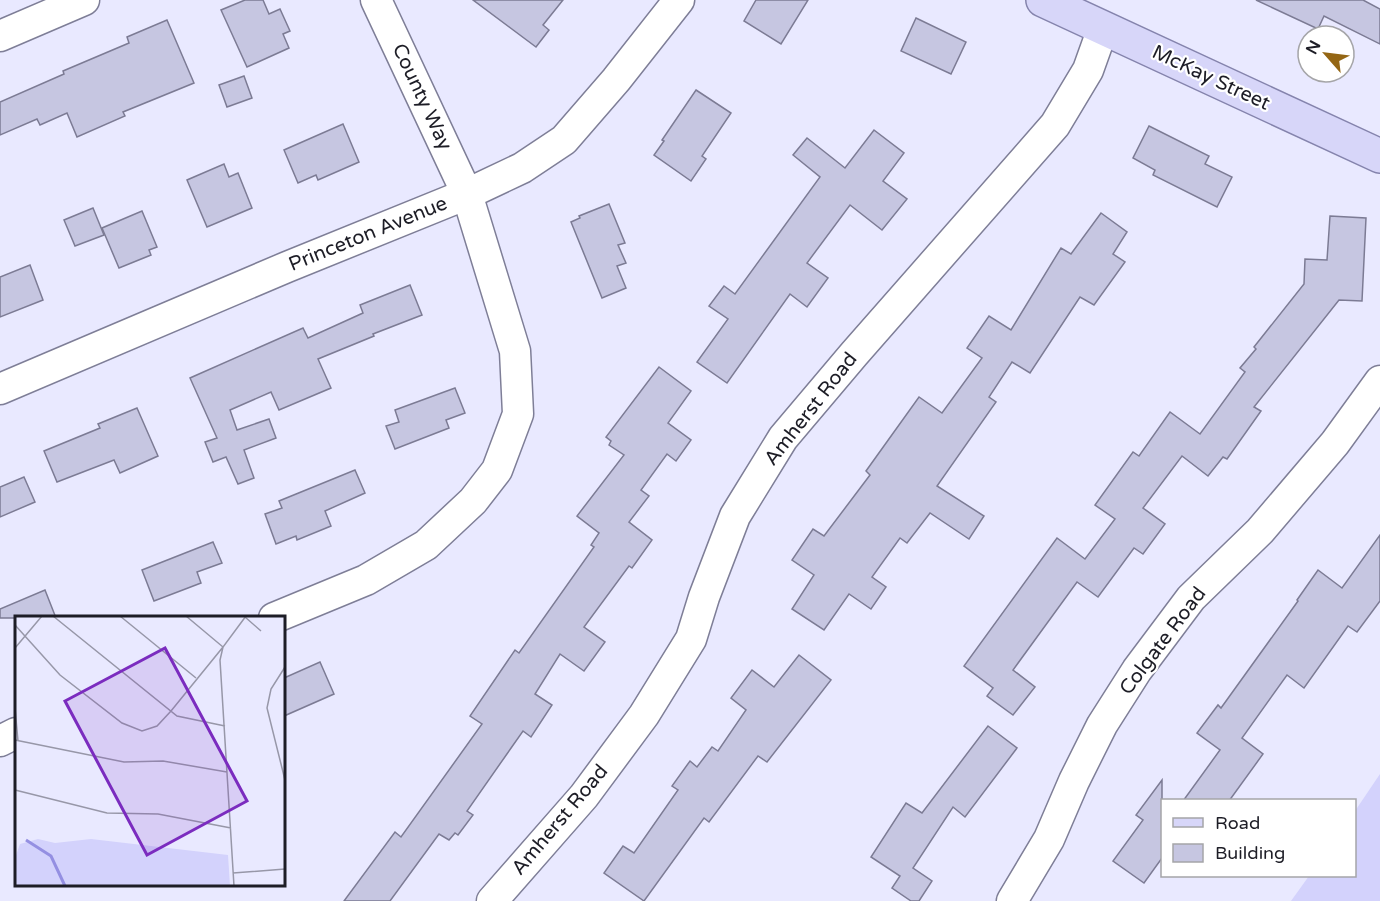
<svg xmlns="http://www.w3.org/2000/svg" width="1380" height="901" font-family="'Varela Round',sans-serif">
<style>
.green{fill:#d3d2fc}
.building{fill:#c6c6e1;stroke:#7c7b94;stroke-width:1.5}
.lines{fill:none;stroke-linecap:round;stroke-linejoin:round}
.minor-casing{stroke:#7e7e97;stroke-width:33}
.major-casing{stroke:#8584ad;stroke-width:36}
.minor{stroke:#fff;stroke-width:30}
.major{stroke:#d7d6f9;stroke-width:33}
.labels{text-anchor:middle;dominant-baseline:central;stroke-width:4.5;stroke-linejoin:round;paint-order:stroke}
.street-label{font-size:20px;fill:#1d1d26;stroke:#fff}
.inset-river{fill:none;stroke:#948fe2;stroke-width:3}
.inset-road{fill:none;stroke:#9797a8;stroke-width:1.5}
.view{fill:#7b2cbf;fill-opacity:0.15;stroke:#7b2cbf;stroke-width:3}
.inset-edge{fill:none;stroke:#1d1d26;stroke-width:3}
</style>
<rect width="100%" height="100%" fill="#e9e9ff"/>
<polygon class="green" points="1380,774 1380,901 1291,901 1309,876 1354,876 1355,811"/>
<g class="building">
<polygon points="245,0 263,0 269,14 280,9 290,31 283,34 289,48 247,67 221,10"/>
<polygon points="473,0 563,0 543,25 549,30 536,47"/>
<polygon points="756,0 808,0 781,44 744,21"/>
<polygon points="1256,0 1363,0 1380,9 1380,44 1324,16 1318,29"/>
<polygon points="916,18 966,42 951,74 901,51"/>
<polygon points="167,20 194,83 123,112 125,116 77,137 67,113 40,125 37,119 0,135 0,102 64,74 63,71 129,43 127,37"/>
<polygon points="244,76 252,98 227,107 219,85"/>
<polygon points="696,90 731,113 702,156 706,159 691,181 654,155 664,141 662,140"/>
<polygon points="343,124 359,162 318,180 316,175 298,183 284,150"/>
<polygon points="1149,126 1209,156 1205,164 1232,177 1217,207 1153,175 1155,170 1133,158"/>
<polygon points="874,130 904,153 883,181 907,199 882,230 850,205 807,263 828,278 807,307 790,294 727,383 697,362 728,319 709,306 724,286 735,294 820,177 793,155 807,138 845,168"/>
<polygon points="224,164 229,177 238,173 252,208 207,227 187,180"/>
<polygon points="609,204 625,243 618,245 626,263 617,266 626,288 602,298 571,222 580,218 579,216"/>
<polygon points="93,208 104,235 75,246 64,220"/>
<polygon points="142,211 157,247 149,250 151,255 119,268 102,228"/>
<polygon points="1101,213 1127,232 1113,254 1125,262 1094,305 1080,297 1030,373 1012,362 989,397 996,402 937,486 984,516 969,539 930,513 907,543 900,538 872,577 886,587 871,609 849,594 824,630 792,609 814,575 792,560 813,529 824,536 870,475 866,471 919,397 942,413 982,358 967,348 989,316 1011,330 1061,248 1071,254"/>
<polygon points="1330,216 1366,218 1362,301 1339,300 1254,407 1261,411 1227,459 1223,457 1208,476 1182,456 1143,508 1165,524 1143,554 1134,548 1098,597 1077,582 1013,670 1035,687 1013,715 987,696 993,688 964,666 1057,538 1085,559 1115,519 1095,505 1133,452 1139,456 1170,412 1200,434 1245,372 1240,368 1256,349 1254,347 1304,284 1305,259 1327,260"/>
<polygon points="30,265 43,300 0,317 0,277"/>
<polygon points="410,285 422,315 373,334 374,336 318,359 331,388 279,410 271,392 230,410 237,430 269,419 276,438 244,450 254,478 238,484 226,457 213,462 205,442 217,438 190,378 303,328 308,338 363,313 360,305"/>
<polygon points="659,367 691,391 668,423 691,440 676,461 667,454 641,490 649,496 629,522 652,540 632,568 629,566 584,627 605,642 584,671 560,654 535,694 552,705 531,737 523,731 467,811 473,815 458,835 455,833 449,840 439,834 390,901 344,901 395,832 401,837 482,724 470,716 515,650 519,653 594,547 591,545 599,533 577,516 624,455 609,445 611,441 606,437"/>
<polygon points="455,388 465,413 446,420 449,428 395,449 386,426 399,422 395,410"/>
<polygon points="137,408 158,456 120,473 114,460 57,482 44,451 100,428 98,424"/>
<polygon points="355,470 365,493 325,511 331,526 297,540 296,536 276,544 265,514 282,508 279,501"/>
<polygon points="24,477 35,502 0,517 0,487"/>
<polygon points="1380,535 1380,601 1357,632 1348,626 1304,688 1287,675 1242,738 1263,754 1229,801 1183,801 1220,750 1197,733 1218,705 1221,708 1298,601 1297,600 1318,570 1342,588"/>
<polygon points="213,542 222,563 197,572 201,583 154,601 142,570"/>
<polygon points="45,590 56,618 0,618 0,609"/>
<polygon points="799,655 831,680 767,762 758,756 709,822 704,818 644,901 604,873 623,846 634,853 678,790 672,786 690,761 697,767 712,747 718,751 746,710 731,698 752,670 774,687"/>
<polygon points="320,662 334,694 284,716 284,678"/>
<polygon points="988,726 1017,748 965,817 953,807 913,868 932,881 919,901 911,901 892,888 900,876 871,857 906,803 922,813"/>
<polygon points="1162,780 1162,858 1144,883 1113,861 1143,820 1136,815"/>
</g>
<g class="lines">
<defs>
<g id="minor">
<polyline points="0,36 84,0"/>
<polyline points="0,389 287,267 467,194 522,168 564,140 616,80 679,0"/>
<polyline points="274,618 366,580 426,545 473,501 497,470 518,414 515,351 467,194 376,0"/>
<polyline points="0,741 16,733"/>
<polyline points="492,901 584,796 644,715 691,639 704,597 735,516 783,438 854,354 1055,125 1088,70 1103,28"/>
<polyline points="1012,901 1049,839 1074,781 1102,725 1137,670 1191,598 1260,531 1335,443 1380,381"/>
</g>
<polyline id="major" points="1043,0 1380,156"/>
</defs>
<use href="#minor" class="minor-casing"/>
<use href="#major" class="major-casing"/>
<use href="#minor" class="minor"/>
<use href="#major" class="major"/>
</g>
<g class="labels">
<g class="street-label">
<text transform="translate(1211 78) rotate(25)">McKay Street</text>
<text transform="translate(422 97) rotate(65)">County Way</text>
<text transform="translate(368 234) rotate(-22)">Princeton Avenue</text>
<text transform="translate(811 409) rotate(-52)">Amherst Road</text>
<text transform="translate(1163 641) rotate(-53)">Colgate Road</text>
<text transform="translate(560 820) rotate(-50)">Amherst Road</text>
</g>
</g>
<g transform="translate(15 616)">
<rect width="270" height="270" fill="#e9e9ff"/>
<path d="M23 223 40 227 76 223 213 239 215 270H0V242L5 228Z" fill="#d3d2fc"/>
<path class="inset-river" d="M11 224 36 240 50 270"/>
<path class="inset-road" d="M38 0 162 100 210 110M105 0 181 62M230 1 246 15M0 9 45 59 107 107 127 115 142 110 156 95 208 31 171 0M0 32 27 0M270 51 256 73 252 92 270 164M0 92 3 125M0 124 109 146 148 145 212 156M0 174 92 197 143 198 216 212M218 257 270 253M219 270 205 44 208 31 231 0"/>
<path class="view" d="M150 32 232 185 132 239 50 85Z"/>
<rect width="270" height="270" class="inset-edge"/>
</g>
<rect x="1161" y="799" width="195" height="78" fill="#ffffff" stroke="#a5a5a8" stroke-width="1.5"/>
<rect x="1173" y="818" width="30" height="9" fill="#d7d6f9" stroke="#a5a5a8" stroke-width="1.5"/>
<text x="1215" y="829" font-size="18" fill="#1d1d26">Road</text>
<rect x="1173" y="844" width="30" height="18" fill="#c6c6e1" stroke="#a5a5a8" stroke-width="1.5"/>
<text x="1215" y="859" font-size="18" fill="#1d1d26">Building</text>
<g transform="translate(1326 54) rotate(298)"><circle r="28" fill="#ffffff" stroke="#a5a5a8" stroke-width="1.5"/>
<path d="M0-4.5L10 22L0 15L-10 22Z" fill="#946614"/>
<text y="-9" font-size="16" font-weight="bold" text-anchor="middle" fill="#1d1d26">N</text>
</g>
</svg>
